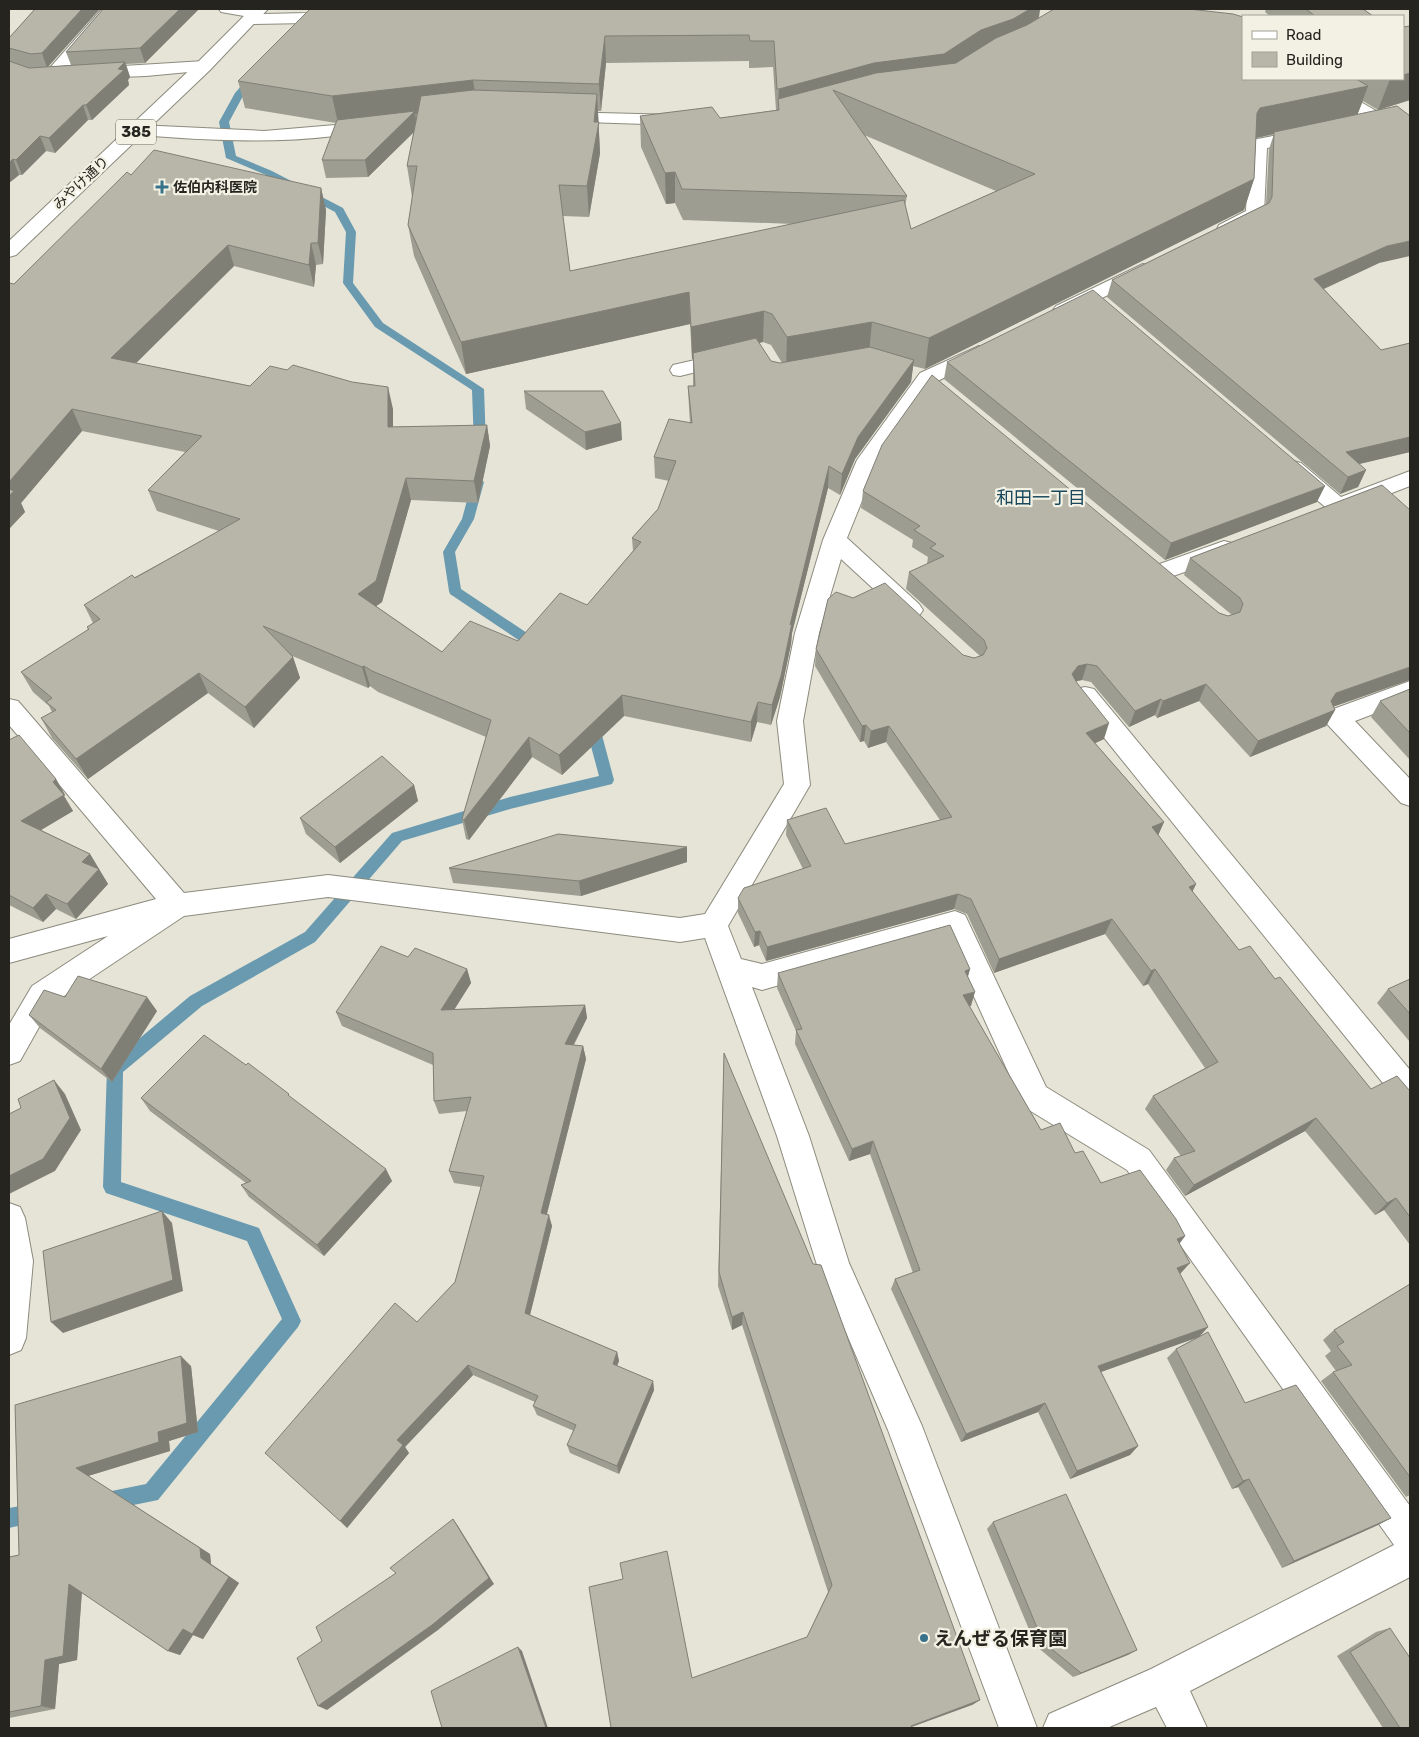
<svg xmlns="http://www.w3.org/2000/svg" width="1419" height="1737" font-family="Rubik,'Noto Sans JP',sans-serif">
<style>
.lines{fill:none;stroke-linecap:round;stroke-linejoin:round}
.stream{fill:#699ab0;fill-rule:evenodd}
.minor-casing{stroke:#8c8b7e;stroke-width:2}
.highway-casing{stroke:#8c8b7e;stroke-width:2}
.minor{fill:#fff;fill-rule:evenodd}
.highway{fill:#fff;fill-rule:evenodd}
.wall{fill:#9d9d91;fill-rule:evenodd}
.shaded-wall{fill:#807f76}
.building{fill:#b7b6a9;stroke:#807f76}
.poi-dot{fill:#37718a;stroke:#f2f1e3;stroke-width:2}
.labels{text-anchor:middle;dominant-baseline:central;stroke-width:4.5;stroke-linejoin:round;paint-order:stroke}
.far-street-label{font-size:14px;fill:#25241f;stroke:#f2f1e3}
.far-poi-label{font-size:14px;font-weight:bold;fill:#25241f;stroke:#f2f1e3;text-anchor:start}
.shield{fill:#f2f1e3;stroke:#62625a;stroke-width:1}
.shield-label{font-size:15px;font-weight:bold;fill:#25241f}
.neighbourhood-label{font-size:18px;fill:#19485c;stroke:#f2f1e3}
.near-poi-label{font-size:19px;font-weight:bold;fill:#25241f;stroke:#f2f1e3;text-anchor:start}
</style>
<rect width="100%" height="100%" fill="#e5e4d6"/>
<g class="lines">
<g class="stream">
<polygon points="254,74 259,77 244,94 229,122 236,156 272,171 343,208 356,232 353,283 383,323 484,389 486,445 484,448 480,449 474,445 472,390 375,327 343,283 346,232 335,212 266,175 226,158 219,122 235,93 251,75"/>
<polygon points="478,478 484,482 474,519 455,552 461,589 542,643 544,646 542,649 532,649 450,594 449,591 443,552 462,519 472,482"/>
<polygon points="592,719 597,720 599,724 614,780 612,784 510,809 402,841 315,942 202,1006 123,1072 121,1182 259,1228 301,1321 298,1327 158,1500 104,1511 97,1508 94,1501 97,1494 146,1484 282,1319 247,1241 106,1193 103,1187 107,1069 109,1064 190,996 305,932 392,833 510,797 599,776 585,724 587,720"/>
<polygon points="37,1503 44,1506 47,1513 44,1520 9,1528 9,1508"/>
</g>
<defs>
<g id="minor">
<polygon points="102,9 118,9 60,78 48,78 46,74 48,70"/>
<polygon points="219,9 258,9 262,10 263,14 307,13 324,9 349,9 347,12 308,23 250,24 244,22 242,19 244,16 221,12"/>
<polygon points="204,61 210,62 212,66 210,70 146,76 91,78 85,77 83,73 85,69 91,68"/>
<polygon points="1301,79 1321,79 1385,116 1388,120 1385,124 1379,125 1373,124 1303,83"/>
<polygon points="560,112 677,115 683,116 686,120 683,124 677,125 554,121 551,117 554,113"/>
<path d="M371 122 377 123 380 127 377 131C364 134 349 135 335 136 269 144 204 140 138 135L132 134 129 130 132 126 138 125 264 131Z"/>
<path d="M1309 129 1315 130 1318 134 1315 138 1267 148 1264 214 1262 218C1249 225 1234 237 1219 233L1217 229 1219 225 1246 211 1249 144 1252 140Z"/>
<polygon points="1143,264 1150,266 1153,270 1150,274 1070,314 1063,316 1056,314 1053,310 1056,306"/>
<polygon points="979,346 986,348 989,352 986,356 934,383 878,461 847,538 919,604 923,610 919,616 911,619 903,616 841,559 819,633 803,721 810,785 728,926 741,959 762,964 955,911 965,915 1046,1087 1149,1150 1410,1506 1410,1577 1190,1691 1207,1728 1167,1728 1156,1707 1107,1728 1043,1728 1049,1714 1151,1669 1394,1545 1127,1170 1024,1107 947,937 762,990 752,987 809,1136 849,1263 922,1426 1037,1728 999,1728 888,1430 817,1265 777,1136 705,938 680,942 328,897 184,916 52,1004 20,1061 9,1065 9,1025 32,986 108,936 9,963 9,939 156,899 9,725 9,699 18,701 184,893 328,875 680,918 705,914 784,784 777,721 795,633 823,540 857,460 920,373"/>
<polygon points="730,352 737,354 740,358 737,362 680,376 673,375 670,370 673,365"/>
<polygon points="1293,461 1301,463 1341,497 1410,471 1410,486 1358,506 1348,508 1346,511 1338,514 1330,511 1285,473 1282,468 1285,463"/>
<polygon points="1224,541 1232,543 1236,549 1232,555 1162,580 1154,578 1150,572 1154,566"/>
<polygon points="1410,681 1410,700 1355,721 1410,779 1410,806 1401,803 1328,725 1324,718 1328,711"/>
<polygon points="1085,687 1094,689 1410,1070 1410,1107 1399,1103 1076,703 1072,696 1076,689"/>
<polygon points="9,1203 20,1207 25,1218 33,1261 26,1338 21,1350 9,1355"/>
</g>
<polygon id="highway" points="251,9 268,9 210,70 16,255 9,257 9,241 198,62"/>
</defs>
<use href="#minor" class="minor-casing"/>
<use href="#highway" class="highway-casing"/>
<use href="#minor" class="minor"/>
<use href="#highway" class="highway"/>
</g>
<g class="wall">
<polygon points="35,9 48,67 71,65 66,52 103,9 199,9 145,63 126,64 130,77 128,80 129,85 92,120 88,120 55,153 46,151 22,175 19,175 9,183 9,38"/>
<path d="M310 9H1040L1039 18 1243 79H1403L1410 26V100L1378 110 1363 101 1357 115 1379 263 1324 289 1381 350 1410 343V452L1359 464 1366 470 1358 487 1340 494 1107 297 1112 280 1266 204 1269 149 1274 134 1256 138 1254 179 1244 210 925 369 913 366 911 382 855 459 840 495 828 488 792 633 791 644 780 697 771 725 757 722 751 742 624 716 562 775 532 757 469 840 466 839 462 819 486 737 378 692 370 686 368 688 290 655 293 657 300 678 254 728 208 693 88 779 52 738 41 718 52 712 49 706 33 692 21 672 88 630 87 627 93 623 84 605 219 531 157 511 148 490 185 452 82 431 21 503 25 512 9 529 14 284 131 175 321 188 326 210 323 264 316 265 314 287 234 266 136 363 250 386 393 409V427L487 425 490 446 478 503 411 500 382 602 376 606 442 652 518 641 587 605 633 551 632 538 658 509 669 481 655 478 654 457 690 423 689 408 688 386H693V358L692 359 690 324 466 374 414 256 408 225 412 197 407 166 414 132 368 177 326 178 322 160 336 123 245 108 238 81ZM749 61V68L773 67 776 110 720 118 640 116 641 147 666 204 675 203 683 220 794 224 570 271 563 216 589 217 600 153 598 111H601L606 63ZM864 135 996 191 911 229 905 206 907 196ZM763 342 771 345 782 363H780L771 361 759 343Z"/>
<polygon points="1266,9 1363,9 1373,16 1270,16 1265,12"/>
<polygon points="947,362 1317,502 1165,560 944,379"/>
<polygon points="524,391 622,440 586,450 526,409"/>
<polygon points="1382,485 1334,707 1335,710 1326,726 1250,757 1199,701 1157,718 1155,715 1129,727 1091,682 1082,680 1076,681 1104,739 1095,743 1164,822 1158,835 1196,884 1192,892 1239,950 1275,979 1371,1089 1410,1091 1410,1245 1384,1210 1375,1215 1305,1131 1185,1196 1166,1170 1174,1158 1181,1156 1145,1109 1153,1096 1205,1068 1148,984 1143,986 1105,934 994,973 967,914 954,909 766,961 759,945 754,947 738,913 738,898 803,869 786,835 787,820 845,844 940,820 886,742 868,748 864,741 860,742 815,666 816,649 963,655 974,658 980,656 906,589 909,572 927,564 928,557 912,547 913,540 861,508 863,491 1228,616 1232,615 1184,575 1190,558"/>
<polygon points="1410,689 1410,760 1371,717 1380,701"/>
<polygon points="9,740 56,779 65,795 64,796 73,811 41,830 90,854 108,884 76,919 56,909 43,922 9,905"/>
<polygon points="414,785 418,801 340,863 306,834 300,818"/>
<polygon points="687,847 687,862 581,896 453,883 449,868"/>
<polygon points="408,957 467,969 471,983 454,1009 585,1005 587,1018 574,1045 583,1046 586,1059 547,1214 552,1226 530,1315 617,1352 619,1361 617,1366 653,1381 654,1390 619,1474 570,1453 567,1445 574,1431 537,1415 533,1406 535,1402 473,1375 405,1447 409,1453 347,1528 417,1322 455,1282 481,1187 454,1183 449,1171 467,1111 439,1114 434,1101 433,1065 342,1026 336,1012"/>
<polygon points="970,969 968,976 971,1006 969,1006 1041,1130 1075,1153 1101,1183 1185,1236 1179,1244 1181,1273 1180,1274 1208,1327 1199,1337 1245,1403 1391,1518 1378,1525 1282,1568 1238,1487 1232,1489 1167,1358 1176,1349 1198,1337 1100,1372 1138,1446 1130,1455 1070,1479 1038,1412 961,1442 891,1289 895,1279 913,1273 870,1154 849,1161 795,1044 796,1031 777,988 778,973"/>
<polygon points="1410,979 1410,1042 1377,1003 1388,989"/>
<polygon points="65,997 157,1011 112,1082 40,1028 29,1015"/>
<polygon points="724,1053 980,1700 972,1705 692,1678 807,1637 828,1592 742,1325 732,1330 718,1286"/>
<polygon points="141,1098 291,1098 392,1181 324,1256 249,1197 241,1185 246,1183 150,1111"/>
<polygon points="1410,1284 1410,1495 1406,1497 1321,1381 1333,1372 1336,1371 1325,1356 1331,1351 1323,1340 1334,1330"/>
<polygon points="191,1366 198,1432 169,1441 170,1451 88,1476 210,1554 211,1564 239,1583 203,1639 193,1635 180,1655 168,1651 82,1592 77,1660 59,1664 55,1709 9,1718 9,1557 19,1555 15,1405"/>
<polygon points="993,1522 1137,1650 1073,1677 1036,1646 987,1529"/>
<polygon points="1390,1628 1410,1728 1383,1728 1337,1656 1376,1632"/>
</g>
<g class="shaded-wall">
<polygon points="82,9 100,9 47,68 42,53"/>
<polygon points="180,9 199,9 145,63 140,48"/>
<polygon points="1030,9 1040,9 1037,28 940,81 833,90 778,102 779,89 981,30"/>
<polygon points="605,36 606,63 601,111 599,84"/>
<polygon points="125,62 130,77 128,80 129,85 92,120 86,105"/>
<polygon points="1410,73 1410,100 1378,110 1390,79 1403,79 1403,75"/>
<polygon points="473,80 477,107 415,114 418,128 368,177 365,160 338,123 332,96"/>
<polygon points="1368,86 1357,116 1274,132 1274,134 1250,139 1257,113 1260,108"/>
<polygon points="597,94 600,153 589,217 587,186"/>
<polygon points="83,105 88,120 55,153 49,138"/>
<polygon points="40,136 46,151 22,175 16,160"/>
<polygon points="13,159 19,175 9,183 9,163"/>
<polygon points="675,172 675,203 666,204 665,173"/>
<polygon points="1254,179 1244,210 925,369 929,338"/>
<polygon points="321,188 326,210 323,264 318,243"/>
<polygon points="1410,241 1410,256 1379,263 1308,296 1314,279 1387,246"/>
<polygon points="311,243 316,265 314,287 309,265"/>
<polygon points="228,245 234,266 119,380 111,358"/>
<polygon points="689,292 690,324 466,374 461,342"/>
<polygon points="764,311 763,342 692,359 691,327"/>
<polygon points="872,322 869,353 786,368 787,337"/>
<polygon points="914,360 911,382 855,459 840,495 842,474 858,437"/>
<polygon points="388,387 393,409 393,448 388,427"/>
<polygon points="72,409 82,431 21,503 25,512 9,529 9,482"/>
<polygon points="621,423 622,440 586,450 585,432"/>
<polygon points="487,425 490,446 478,503 474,481"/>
<polygon points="1410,437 1410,452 1338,469 1346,452"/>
<polygon points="829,466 828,488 792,633 791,644 780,697 771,725 772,705 790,625"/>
<polygon points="1366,470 1358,487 1340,494 1348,477"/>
<polygon points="406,478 411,500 382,602 364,615 358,594"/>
<polygon points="1325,486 1317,502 1165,560 1171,543"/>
<polygon points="293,657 300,678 254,728 245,707"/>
<polygon points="1087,664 1082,680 1073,682 1072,674 1078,666"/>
<polygon points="364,666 370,686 368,688 362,667"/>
<polygon points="1410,667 1410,680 1327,709 1335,710 1326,726 1250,757 1258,741 1331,701 1336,693"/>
<polygon points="199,673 208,693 88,779 76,759"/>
<polygon points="1206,684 1199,701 1157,718 1163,701"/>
<polygon points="622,695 624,716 562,775 559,755"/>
<polygon points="1161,699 1155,715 1129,727 1135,711"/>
<polygon points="758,702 757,722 751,742 751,722"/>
<polygon points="1109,723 1104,739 1081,750 1086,733"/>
<polygon points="866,725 864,741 860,742 862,726"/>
<polygon points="889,726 886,742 868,748 871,731"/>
<polygon points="529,737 532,757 469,840 464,820"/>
<polygon points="56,779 65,795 64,796 73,811 31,836 21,821 53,782"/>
<polygon points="414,785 418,801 340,863 335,847"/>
<polygon points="1164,822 1157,838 1152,827"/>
<polygon points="687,847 687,862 581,896 579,881"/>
<polygon points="90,854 99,869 92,877 82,862"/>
<polygon points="99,869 108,884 76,919 67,904"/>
<polygon points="1196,884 1189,899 1189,887"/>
<polygon points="46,894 56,909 43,922 33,908"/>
<polygon points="958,894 954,909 766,961 767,947"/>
<polygon points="1112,919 1105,934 994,973 999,959"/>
<polygon points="760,931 759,945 754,947 755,932"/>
<polygon points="467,969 471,983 446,1023 441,1010"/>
<polygon points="970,969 966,983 965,971"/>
<polygon points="1155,969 1148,984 1143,986 1151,971"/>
<polygon points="975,992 971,1006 959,1009 963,995"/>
<polygon points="147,997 157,1011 112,1082 101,1069"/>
<polygon points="585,1005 587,1018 567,1057 565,1044"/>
<polygon points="583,1046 586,1059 544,1225 541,1213"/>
<polygon points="54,1080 65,1094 81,1130 55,1171 9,1194 9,1176"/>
<polygon points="1316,1118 1305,1131 1185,1196 1194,1185"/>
<polygon points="873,1141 870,1154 849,1161 852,1149"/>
<polygon points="386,1169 392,1181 324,1256 317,1245"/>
<polygon points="1396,1198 1384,1210 1375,1215 1387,1203"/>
<polygon points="162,1211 172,1223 183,1291 63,1333 51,1322"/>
<polygon points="549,1215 552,1226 528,1323 525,1313"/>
<polygon points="1185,1236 1177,1247 1177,1239"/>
<polygon points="1190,1263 1181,1273 1168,1279 1177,1268"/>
<polygon points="743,1312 742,1325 732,1330 732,1317"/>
<polygon points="1208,1327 1199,1337 1090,1376 1098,1366"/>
<polygon points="617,1352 619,1361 614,1373 613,1364"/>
<polygon points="181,1356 191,1366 198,1432 169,1441 170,1451 88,1476 210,1554 211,1564 239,1583 203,1639 193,1635 180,1655 168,1651 201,1558 76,1468 158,1432"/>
<polygon points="468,1365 473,1375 405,1447 409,1453 347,1528 340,1521 397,1440"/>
<polygon points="653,1381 654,1390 619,1474 617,1466"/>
<polygon points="1045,1403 1038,1412 961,1442 966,1434"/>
<polygon points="1138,1446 1130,1455 1070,1479 1077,1471"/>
<polygon points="1249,1479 1238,1487 1232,1489 1243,1481"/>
<polygon points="1391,1518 1378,1525 1282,1568 1294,1561"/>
<polygon points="453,1519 458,1526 494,1584 438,1630 327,1710 318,1706"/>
<polygon points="69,1584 82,1589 77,1660 59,1664 55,1709 41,1706 45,1660"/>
<polygon points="518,1647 522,1651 548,1728 546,1728"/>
<polygon points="1137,1650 1128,1655 1073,1677 1081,1673"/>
<polygon points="980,1700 972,1705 909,1728 911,1726"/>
</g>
<g class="building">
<polygon points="35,9 82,9 42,53 31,54 9,48 9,38"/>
<polygon points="103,9 180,9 140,48 66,52"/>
<polygon points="310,9 1030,9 1013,19 981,30 944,54 874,63 779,89 777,89 774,41 750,41 749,35 605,36 599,84 473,80 332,96 238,81"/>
<polygon points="1054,9 1189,9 1233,14 1243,17 1243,79 1356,79 1368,86 1260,108 1257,113 1254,179 929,338 872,322 787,337 772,314 764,311 691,327 689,292 461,342 408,225 417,166 407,166 421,96 473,90 597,94 594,122 599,122 587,186 559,185 570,271 904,200 911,229 1035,174 833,90 907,196 682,189 675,172 665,173 640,116 712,107 720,118 779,110 778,99 876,73 956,63 996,38 1027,25"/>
<polygon points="1306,9 1363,9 1373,16 1315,16"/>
<polygon points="1410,26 1410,73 1403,75 1403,27"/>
<polygon points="9,61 29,68 125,62 118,69 124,70 86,105 83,105 49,138 40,136 16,160 13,159 9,163"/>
<polygon points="1397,106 1410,116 1410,241 1387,246 1314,279 1381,350 1410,343 1410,437 1346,452 1366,470 1348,477 1112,280 1269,203 1272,197 1274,132"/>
<polygon points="415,111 365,160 322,160 337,120"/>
<polygon points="154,150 321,188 318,243 311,243 309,265 228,245 111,358 250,386 270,366 287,370 293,365 352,382 388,387 388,427 487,425 474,481 406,478 376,581 358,594 442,652 470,621 518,641 560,593 587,605 641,542 632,538 658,509 676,461 654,457 669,419 692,423 688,386 695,386 693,353 756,338 771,361 780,363 870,347 914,360 858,437 842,474 829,466 790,625 792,623 781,676 772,705 758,702 751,722 622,695 559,755 529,737 464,820 462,819 491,720 372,671 364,666 362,667 263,626 293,657 245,707 199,673 76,759 41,718 56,710 46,702 52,698 21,672 89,629 87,627 100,619 84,605 132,575 135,578 240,519 148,490 202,436 72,409 9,482 9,283 14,284 127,172 131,175"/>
<polygon points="1093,290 1325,486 1171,543 947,362"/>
<polygon points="932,375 1219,613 1228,616 1240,612 1243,604 1240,598 1190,558 1382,485 1410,510 1410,667 1336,693 1331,701 1335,710 1258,741 1206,684 1163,701 1161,699 1135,711 1097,666 1087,664 1078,666 1072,674 1077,683 1109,723 1086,733 1164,822 1152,827 1196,884 1189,887 1239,950 1250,946 1275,979 1280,977 1371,1089 1397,1076 1410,1091 1410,1217 1396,1198 1387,1203 1316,1118 1194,1185 1174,1158 1195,1151 1153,1096 1218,1062 1155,969 1151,971 1112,919 999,959 971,899 958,894 767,947 760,931 755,932 738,898 744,888 811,866 787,820 826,808 845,844 952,817 889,726 871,731 866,725 862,726 816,649 828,599 836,592 853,598 885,583 963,655 974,658 983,655 987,648 984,640 909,572 944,556 930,548 936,544 914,530 920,526 863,491 882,445"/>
<polygon points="524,391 603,391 621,423 585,432"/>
<polygon points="9,489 14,491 9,496"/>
<polygon points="1410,689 1410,733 1380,701"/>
<polygon points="19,735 56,779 53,782 64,795 21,821 90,854 82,862 99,869 67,904 46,894 33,908 9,895 9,740"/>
<polygon points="382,756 414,785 335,847 300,818"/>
<polygon points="558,834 687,847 579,881 449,868"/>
<polygon points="950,925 970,969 965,971 975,992 963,995 1041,1130 1060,1123 1075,1153 1083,1151 1101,1183 1140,1170 1176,1219 1185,1236 1177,1239 1190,1263 1177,1268 1208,1327 1098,1366 1138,1446 1077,1471 1045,1403 966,1434 895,1279 920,1270 873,1141 852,1149 796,1030 802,1029 778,973"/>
<polygon points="381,946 408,957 415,948 467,969 441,1010 585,1005 565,1044 583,1046 541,1213 549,1215 525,1313 617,1352 613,1364 653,1381 617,1466 567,1445 576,1425 533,1406 538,1396 468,1365 397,1440 403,1445 340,1521 265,1453 395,1303 417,1322 455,1282 484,1176 449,1171 471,1097 434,1101 433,1053 336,1012"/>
<polygon points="78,976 147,997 101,1069 29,1015 44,990 65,997"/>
<polygon points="1410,979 1410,1014 1388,989"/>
<polygon points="204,1035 246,1065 248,1063 289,1094 288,1095 386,1169 317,1245 241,1185 251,1181 141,1098"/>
<polygon points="724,1053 813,1264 821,1265 980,1700 911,1726 912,1728 611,1728 589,1587 623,1579 620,1563 667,1551 692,1678 807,1637 832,1585 743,1312 732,1317 719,1272"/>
<polygon points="54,1080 70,1118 43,1159 9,1176 9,1114 21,1108 18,1099"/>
<polygon points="162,1211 173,1280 51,1322 43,1251"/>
<polygon points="1410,1284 1410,1477 1333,1372 1352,1365 1337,1346 1344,1342 1334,1330"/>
<polygon points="1208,1332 1245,1403 1296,1385 1391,1518 1294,1561 1249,1479 1243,1481 1176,1349"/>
<polygon points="181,1356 187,1423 158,1432 159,1442 76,1468 200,1548 201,1558 229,1577 192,1634 183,1629 168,1651 69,1584 63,1656 45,1660 41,1706 9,1712 9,1557 19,1555 15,1405"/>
<polygon points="1066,1494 1137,1650 1081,1673 1043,1642 993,1522"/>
<polygon points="453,1519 489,1578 432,1625 318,1706 297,1658 322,1641 316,1627 396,1573 390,1568"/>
<polygon points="1390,1628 1410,1658 1410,1728 1400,1728 1350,1652"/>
<polygon points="518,1647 546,1728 442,1728 431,1691"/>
</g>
<g class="poi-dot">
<path d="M159.5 179.5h5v5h5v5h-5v5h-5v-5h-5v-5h5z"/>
<circle cx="924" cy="1638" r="5"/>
</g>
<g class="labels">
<g class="far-street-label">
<text transform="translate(81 183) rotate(-43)">みやけ通り</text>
</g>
<g class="far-poi-label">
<text x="173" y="187">佐伯内科医院</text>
</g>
<rect class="shield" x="116" y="119.5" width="40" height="25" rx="4"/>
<g class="shield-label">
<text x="136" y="132">385</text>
</g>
<g class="neighbourhood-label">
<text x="1041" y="498">和田一丁目</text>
</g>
<g class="near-poi-label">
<text x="934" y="1638">えんぜる保育園</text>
</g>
</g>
<rect width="1419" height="1737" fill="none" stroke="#25241f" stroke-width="20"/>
<rect x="1242" y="15" width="162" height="65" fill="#f2f1e3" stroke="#a09f95"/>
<rect x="1252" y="31" width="25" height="8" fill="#ffffff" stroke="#a09f95"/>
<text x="1286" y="40" font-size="15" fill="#25241f">Road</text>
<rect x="1252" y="52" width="25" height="15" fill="#b7b6a9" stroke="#a09f95"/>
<text x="1286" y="65" font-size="15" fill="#25241f">Building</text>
</svg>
